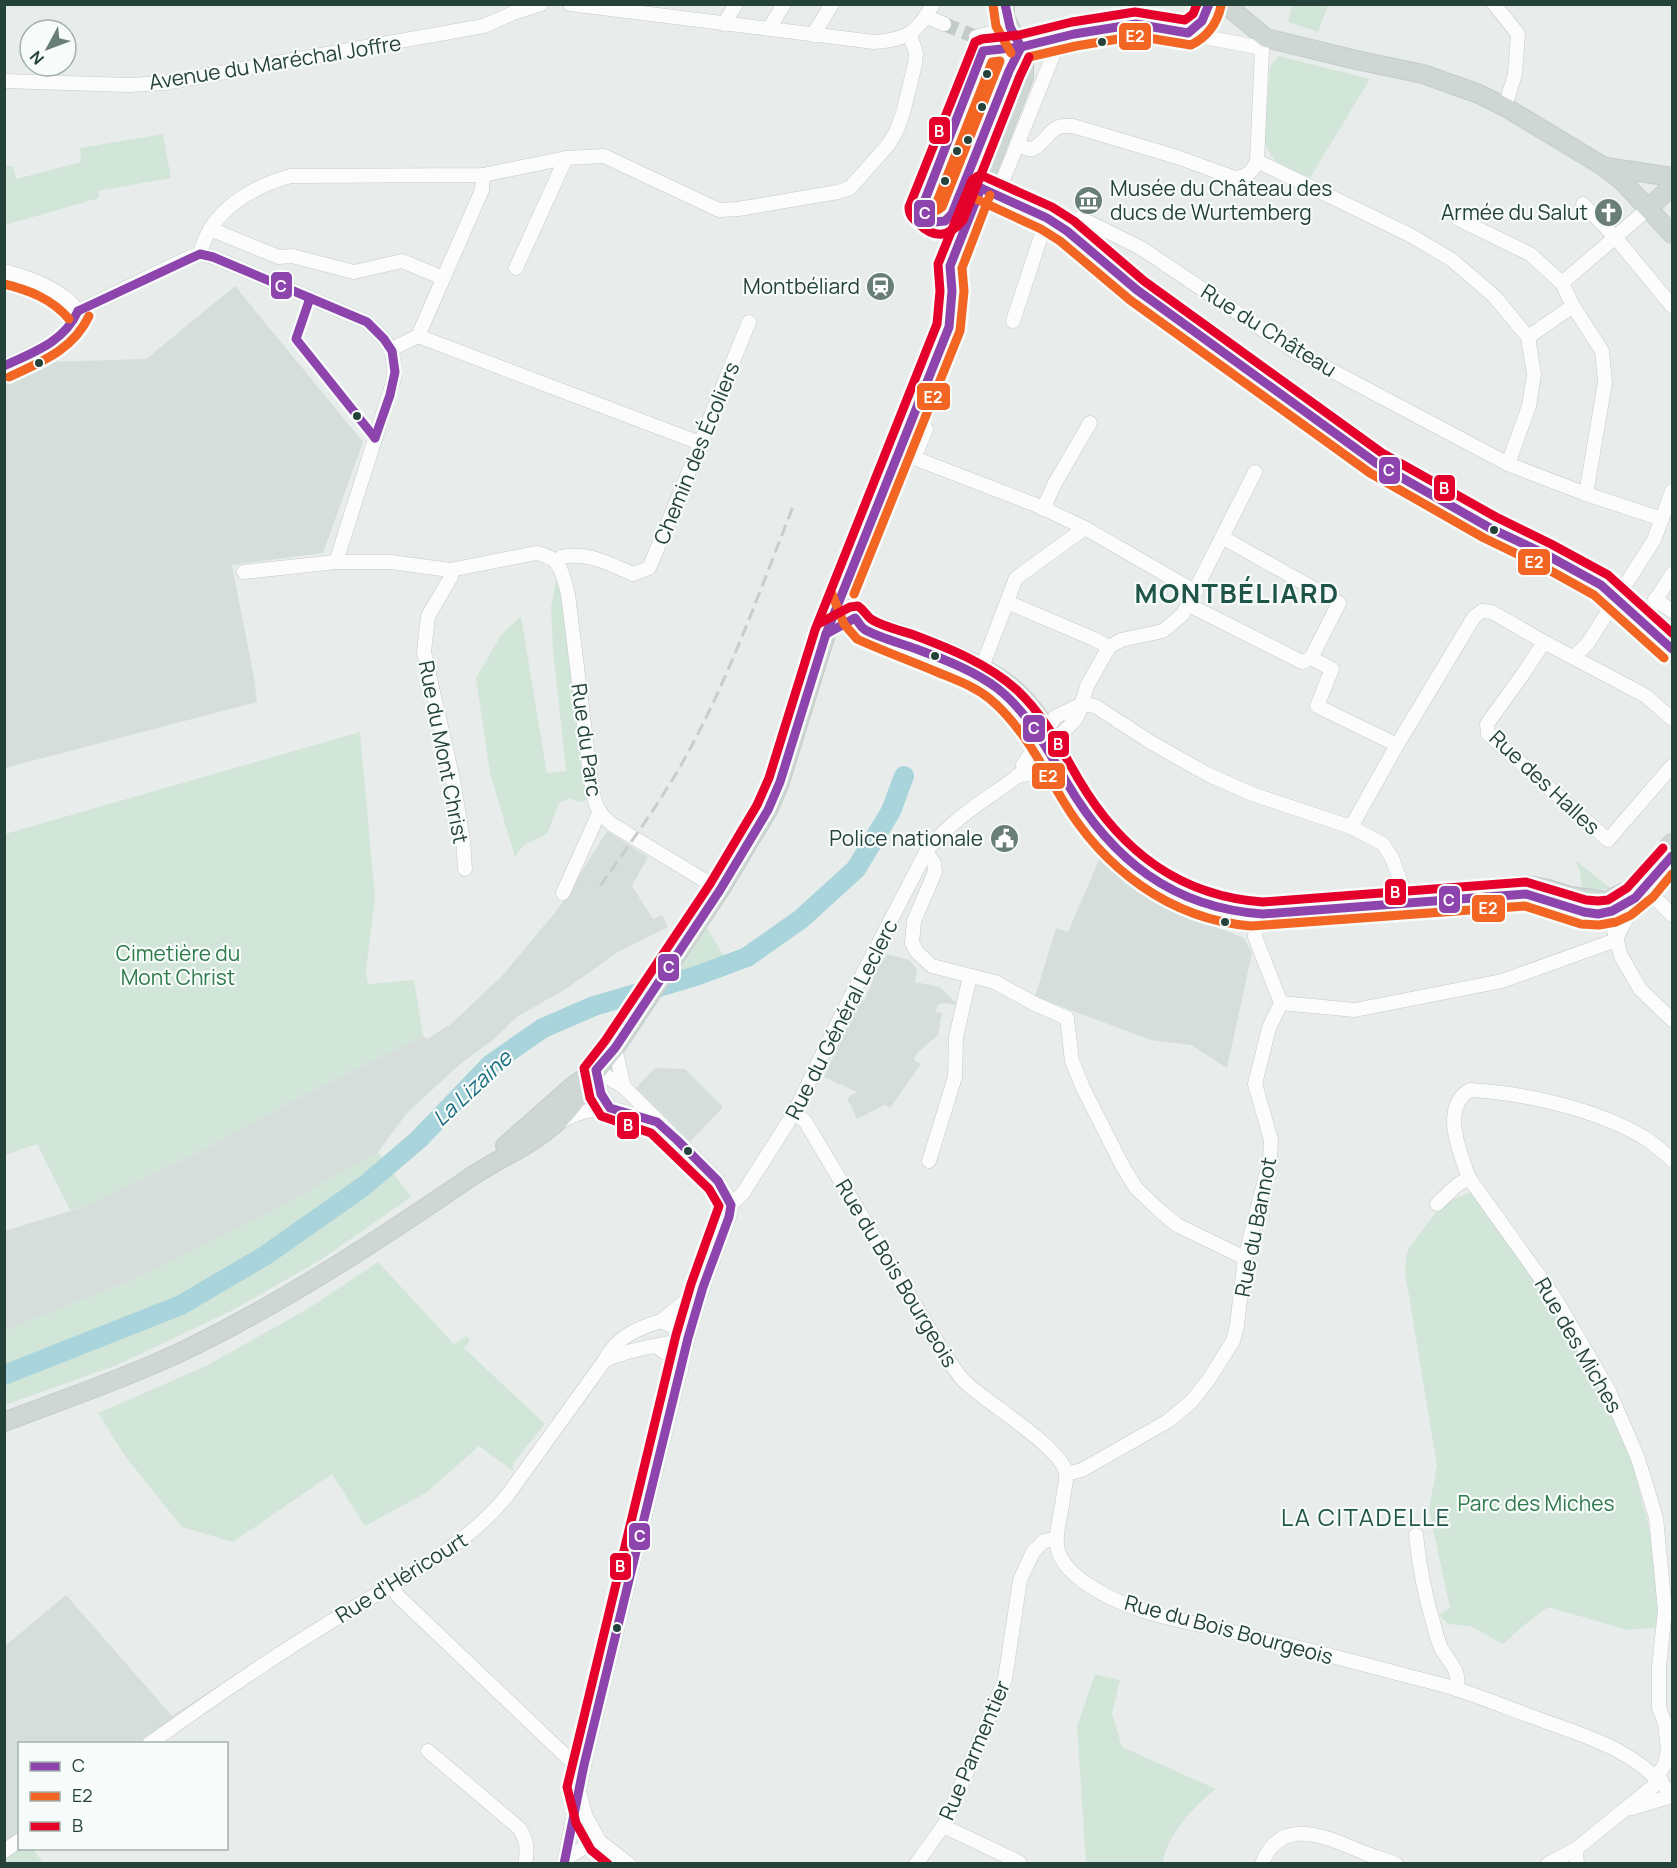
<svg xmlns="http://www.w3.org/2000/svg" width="1677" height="1868" font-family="Manrope,sans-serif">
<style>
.built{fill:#d6dedb}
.green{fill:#d1e6d8}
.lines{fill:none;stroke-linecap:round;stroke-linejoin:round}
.river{stroke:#a9d4db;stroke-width:20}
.minor-tunnel{stroke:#c1cbc8;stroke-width:14;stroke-dasharray:14 7;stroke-linecap:butt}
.minor-casing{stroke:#c5cac8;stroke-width:15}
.major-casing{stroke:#c3ccc9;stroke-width:20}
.minor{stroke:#fcfcfc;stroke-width:14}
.major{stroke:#cfd7d5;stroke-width:18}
.rail{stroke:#c9cdcc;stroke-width:3;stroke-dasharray:12 6;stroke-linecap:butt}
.bus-1-casing{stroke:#f7fbf9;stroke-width:14}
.bus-2-casing{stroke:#f7fbf9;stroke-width:14}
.bus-3-casing{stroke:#f7fbf9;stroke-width:14}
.bus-1{stroke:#8e44ad;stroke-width:9}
.bus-2{stroke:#f26522;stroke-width:9}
.bus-3{stroke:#e4002b;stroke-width:9}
.bus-dot{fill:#24423a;stroke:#f7fbf9;stroke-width:2}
.labels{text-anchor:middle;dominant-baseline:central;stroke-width:4.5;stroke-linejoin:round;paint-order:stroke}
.street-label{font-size:21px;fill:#24423a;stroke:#f7fbf9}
.poi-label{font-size:21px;fill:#24423a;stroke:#f7fbf9;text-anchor:end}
.park-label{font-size:21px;fill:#2d7a4b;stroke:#f7fbf9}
.water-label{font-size:22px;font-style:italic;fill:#1c6f80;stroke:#f7fbf9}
.quarter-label{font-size:24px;letter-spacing:1.5px;fill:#1f5548;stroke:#f7fbf9}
.district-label{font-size:27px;font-weight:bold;letter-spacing:1.5px;fill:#1f5548;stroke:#f7fbf9}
.line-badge{stroke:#f7fbf9;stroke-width:2}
.badge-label{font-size:16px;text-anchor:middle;font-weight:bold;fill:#fff}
</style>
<rect width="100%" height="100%" fill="#e8edeb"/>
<g class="built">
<polygon points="235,286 363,442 323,553 232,565 254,678 257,702 5,768 5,381 42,362 146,359"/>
<polygon points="607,831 648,857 632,886 653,919 662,915 668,927 618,952 566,989 518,1016 494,1039 459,1065 407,1113 378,1152 271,1212 130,1281 5,1330 5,1231 85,1206 207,1148 288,1103 423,1036 427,1039 451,1024 502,976 558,909"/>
<polygon points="1102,853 1130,875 1131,879 1142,883 1170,909 1244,938 1252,953 1227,1068 1191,1045 1151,1040 1035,997 1056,928 1068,932"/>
<polygon points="887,954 909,960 917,969 915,982 940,987 958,1005 943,1003 937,1005 936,1012 942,1013 938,1035 918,1052 914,1060 921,1064 890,1108 885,1105 857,1119 847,1098 857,1092 824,1077 859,999 864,1001 872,983 870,981"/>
<polygon points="655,1068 685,1069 723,1107 690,1142 636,1088"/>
<polygon points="66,1595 172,1716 218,1686 224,1697 162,1743 20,1744 19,1848 5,1859 5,1646"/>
</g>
<g class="green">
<polygon points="1292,5 1328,5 1318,32 1288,22"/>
<polygon points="1279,56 1370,79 1310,178 1275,161 1264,143 1270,66"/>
<polygon points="163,134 171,178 98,191 99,198 5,225 5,166 13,166 16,179 81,162 80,148"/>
<polygon points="556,581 559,582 588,800 577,802 571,798 559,803 547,834 524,845 515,857 490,773 476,678 501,635 521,616 547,773 566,771 553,649 551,607"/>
<polygon points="360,732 375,898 366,970 368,984 414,980 423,1036 288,1103 207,1148 85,1206 70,1210 37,1144 5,1155 5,834"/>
<polygon points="1575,860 1610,888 1594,891 1582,889 1580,872"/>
<polygon points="707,928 724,957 712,963 679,971"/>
<polygon points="378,1152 411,1197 322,1259 233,1310 117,1365 5,1405 5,1330 130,1281 271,1212"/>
<polygon points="1474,1191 1561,1316 1591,1368 1630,1454 1649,1528 1659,1583 1660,1627 1628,1630 1548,1607 1523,1626 1503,1644 1470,1626 1448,1624 1439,1615 1450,1608 1429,1510 1437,1465 1405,1272 1406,1257 1409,1248 1442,1204"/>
<polygon points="378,1262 454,1344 467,1336 470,1340 464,1348 545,1424 514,1462 513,1471 479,1446 426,1493 365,1526 332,1474 233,1542 182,1527 125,1456 98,1413 206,1366 309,1308"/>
<path d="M1095 1674 1120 1680 1112 1713 1122 1747 1216 1789C1195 1805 1165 1837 1163 1863H1086L1077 1727Z"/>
<polygon points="20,1848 33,1849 43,1863 5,1863 4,1859"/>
</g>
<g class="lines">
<polyline class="river" points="4,1375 181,1305 266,1255 364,1186 418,1140 491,1064 543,1028 594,1006 696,976 747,957 801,919 856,869 891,811 904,776"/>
<g class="minor-tunnel">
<polyline points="944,24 976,37"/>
<polyline points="1342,438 1376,463"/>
</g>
<defs>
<g id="minor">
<path d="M570 4 874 42C906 40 918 33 933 4"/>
<polyline points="1494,4 1518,34 1515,74 1505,107"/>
<polyline points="927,17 944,24"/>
<polyline points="724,24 736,4"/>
<polyline points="769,29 784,4"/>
<path d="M1188 33C1200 25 1207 19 1209 4"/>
<polyline points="813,35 832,4"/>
<polyline points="976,37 991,33 1011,32"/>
<polyline points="1021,47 1074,34 1136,24 1262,48"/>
<polyline points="4,81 129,85 164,83 484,26 513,13 541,4"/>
<path d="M1017 144 1028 149H1033C1050 139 1049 123 1073 126L1177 157 1235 178C1247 176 1252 173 1257 161L1262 48 1266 38"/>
<polyline points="1257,161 1410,235 1452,260 1494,296 1528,337 1534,374 1529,406 1508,464"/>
<polyline points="981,188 1047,218 1067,231 1137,290 1228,357 1342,438"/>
<polyline points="997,195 1060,38"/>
<polyline points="1583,204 1615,237 1672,306"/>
<polyline points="1458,219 1530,254 1562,283 1573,306 1602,351 1605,382 1586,494"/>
<polyline points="210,229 279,257 292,256 354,272 402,261 443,278"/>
<polyline points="1067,231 1080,218 1141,248 1293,350 1508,464 1586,494 1662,519"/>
<path d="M200 254C211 210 251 187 291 176L483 175 566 158 604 156 719 210 738 209 838 192 850 188 888 145 896 132 903 113 915 64 916 53 910 35"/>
<polyline points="516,268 566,158"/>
<path d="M4 271C30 278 62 289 78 311"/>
<polyline points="1562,283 1649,208"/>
<path d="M78 311 188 258 200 254 213 257 367 322C389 343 395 348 394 379L336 562"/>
<polyline points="1013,321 1047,218"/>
<polyline points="418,336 700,443"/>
<polyline points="1528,337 1573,306"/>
<polyline points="392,349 418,336 482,190 483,175"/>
<path d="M4 366C31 353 68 342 78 311"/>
<polyline points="916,410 926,429 914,458 1036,505 1085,528 1196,592"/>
<polyline points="1376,463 1490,528 1545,554 1601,585 1672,649"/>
<polyline points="1043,509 1055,483 1090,423"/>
<polyline points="1222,537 1339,603 1311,658"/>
<path d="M557 562 561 557C590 552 607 563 633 574L649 568C684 487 715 404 749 322"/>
<polyline points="450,570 451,577 428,616 424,652 453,780 463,841 465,869"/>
<path d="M244 572 336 562H391L450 570 536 553C561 557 562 572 568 594L592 789C595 805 599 815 613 825L720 890"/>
<polyline points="1655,599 1672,611"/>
<polyline points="1007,602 1094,639 1109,647"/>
<polyline points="1189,605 1302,662 1311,658"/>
<polyline points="1642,621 1672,574"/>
<polyline points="1544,642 1523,674 1487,724 1488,734 1608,840 1672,766"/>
<polyline points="1574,657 1588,643 1654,540 1672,491"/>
<polyline points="1311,658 1332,669 1317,706 1397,745"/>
<polyline points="982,667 1016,578 1085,528"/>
<polyline points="1023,765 1055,717 1082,704 1095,706 1152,743 1209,775 1252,794 1351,827 1383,844 1392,858 1405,894"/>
<polyline points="1020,776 1051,769 1069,770"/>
<polyline points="1351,827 1397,745 1474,617 1482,611 1492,612 1544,642 1646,696 1672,719"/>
<polyline points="926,852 934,863 935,872 914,921 912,943 917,952 932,966 995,982 1035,1004 1067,1018 1072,1061 1083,1088 1123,1167 1136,1188 1160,1211 1177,1225 1245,1258"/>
<polyline points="1638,881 1672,915"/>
<polyline points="563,893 599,813"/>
<polyline points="1606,901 1621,956 1640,989 1672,1020"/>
<path d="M1616 940C1624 919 1634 906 1655 896"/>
<polyline points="1281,1003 1355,1010 1502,981 1616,940"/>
<polyline points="615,1048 624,1087"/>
<polyline points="596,1070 624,1087 718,1181 727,1195 731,1205"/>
<polyline points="596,1070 601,1094 610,1108"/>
<path d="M794 1113 805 1121 944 1354C950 1362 956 1372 963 1380 984 1402 1060 1445 1066 1473 1067 1478 1065 1486 1064 1491 1060 1533 1042 1551 1084 1582 1128 1614 1186 1621 1238 1633 1292 1646 1346 1659 1400 1674 1419 1679 1439 1683 1459 1690 1484 1698 1508 1708 1533 1717 1587 1737 1634 1748 1672 1795"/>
<path d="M561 1121C602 1101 615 1109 655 1121"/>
<polyline points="929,1161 955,1077 956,1037 970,976"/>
<polyline points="1469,1178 1555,1298 1608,1389 1637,1456 1644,1478 1656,1518 1665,1610 1659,1667 1659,1708 1665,1723 1668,1750 1665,1764 1657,1776"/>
<path d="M1437 1204 1457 1185 1469 1178C1460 1152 1440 1108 1470 1090 1524 1093 1596 1109 1643 1137 1654 1143 1663 1152 1672 1160"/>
<polyline points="661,1321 703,1287"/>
<polyline points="656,1346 669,1355 681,1371"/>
<path d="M605 1360C634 1347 659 1347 688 1338"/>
<path d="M1066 1474 1082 1470 1168 1421 1191 1402 1209 1379 1233 1341 1237 1325 1245 1258 1270 1160 1271 1140 1255 1084 1269 1028 1281 1003 1255 937C1255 925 1263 918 1264 906"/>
<path d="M1416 1535C1419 1566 1425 1596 1434 1626 1436 1633 1438 1641 1441 1648 1450 1664 1460 1669 1457 1689"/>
<polyline points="391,1586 399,1597 571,1761 584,1765"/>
<path d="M149 1744C209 1701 269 1659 332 1621 391 1584 467 1548 509 1493L605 1360C616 1337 638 1328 661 1321L678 1329 688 1338"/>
<path d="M428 1751 519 1828C527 1840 528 1849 525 1864"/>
<polyline points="579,1792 586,1817 600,1842"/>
<polyline points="1632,1808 1672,1796"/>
<polyline points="943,1826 1019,1862"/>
<polyline points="571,1828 600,1842 629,1864"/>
<polyline points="4,1851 20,1840"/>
<polyline points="565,1859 588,1845 600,1842"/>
<path d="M564 1864 584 1765 688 1338 703 1287 729 1217 731 1205 743 1193 794 1113 841 1016 926 852C949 821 984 801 1015 778 1037 760 1056 740 1075 720L1079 713 1087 686 1109 647 1121 640 1163 631 1183 614 1255 472"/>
<polyline points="916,1864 946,1822 1005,1679 1020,1580 1033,1552 1044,1541 1055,1539"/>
<path d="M1262 1864C1281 1813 1330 1839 1365 1853 1375 1857 1386 1860 1396 1864"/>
<polyline points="1548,1864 1576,1849"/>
<polyline points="1577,1864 1576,1849 1661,1780"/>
</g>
<g id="major">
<polyline points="1225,4 1266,38 1356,60 1423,74 1479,94 1505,107 1603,166 1622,181 1672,234"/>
<polyline points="1606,167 1672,177"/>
<polyline points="1649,208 1672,186"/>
<path d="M843 589 855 618C903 636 969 654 1009 685 1048 716 1063 764 1090 805 1125 858 1199 908 1264 906L1527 885 1545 888 1570 896 1606 901 1629 890 1672 843"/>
<polyline points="505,1146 574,1085 592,1073"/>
<path d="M4 1422C64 1399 124 1379 181 1352 281 1304 374 1243 465 1181 494 1160 530 1147 557 1122 580 1100 594 1072 615 1048L720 890 768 810 780 782 826 634 843 589 900 452 949 327 952 291 950 266 1024 77V55L1005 17V4"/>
</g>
</defs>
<use href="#minor" class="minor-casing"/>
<use href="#major" class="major-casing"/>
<use href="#minor" class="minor"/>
<use href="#major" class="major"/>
<path class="rail" d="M600 886C629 845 659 804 684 760 729 679 760 590 794 504"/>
<defs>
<g id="bus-1">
<polyline points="1005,4 1010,27 1021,47"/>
<polygon points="1021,47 1009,71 952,214 945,221 934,222 921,210 983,51"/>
<polyline points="1021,47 1074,34 1136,24 1188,33 1202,21 1209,4"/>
<polyline points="310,298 296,339 375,438"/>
<polyline points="78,311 200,254 213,257 367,322 384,339 392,351 395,372 390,395 375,438"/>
<path d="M4 366C34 352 64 342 78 311"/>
<path d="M826 634 855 618C858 621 860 626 864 629 874 636 906 645 919 650 946 660 974 671 997 688 1029 713 1047 749 1067 783 1112 860 1173 908 1263 914L1526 894 1584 912 1598 914 1612 911 1635 898 1672 856"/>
<polyline points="564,1864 584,1765 688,1338 703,1287 729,1217 731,1205 718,1181 677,1140 657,1122 610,1108 601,1094 596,1070 615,1048 720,890 768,810 780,782 826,634 949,327 952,291 950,266 981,188 1047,218 1067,231 1137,290 1376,463 1490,528 1545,554 1601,585 1672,649"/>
</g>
<g id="bus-2">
<polyline points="993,5 996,26 1011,53"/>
<path d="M1029 57 1076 46 1136 36 1191 45C1207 37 1217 24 1221 6"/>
<polygon points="1000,61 942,207 938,210 935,207 992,62"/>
<polyline points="976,199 1041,229 1060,241 1130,300 1370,473 1484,538 1540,565 1594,595 1664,658"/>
<path d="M4 284C29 290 52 299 69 319"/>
<path d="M9 377C41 362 73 350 89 316"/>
<path d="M832 594 844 624 857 639C883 651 911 661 937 672 956 680 974 686 990 699 1022 726 1041 764 1062 799 1103 868 1169 919 1251 926L1525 906 1581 924 1599 925 1616 922 1631 915 1653 897 1672 874"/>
<polyline points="854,594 960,331 964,291 962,268 990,195"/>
</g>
<g id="bus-3">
<path d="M1029 57 1020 76 963 220C948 238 934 239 918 223 912 218 909 215 909 207L975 42 982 39 1019 35 1072 22 1135 12 1185 20 1193 14 1197 4"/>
<path d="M820 623 850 607 858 606C864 610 866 615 871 619 881 626 902 631 914 635 951 649 988 664 1017 690 1044 715 1061 749 1079 780 1121 851 1179 896 1263 902L1526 882 1586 900 1598 901 1608 900 1627 888 1663 848"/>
<polyline points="608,1864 591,1850 576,1823 567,1787 676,1335 691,1284 719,1206 709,1189 651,1133 601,1116 590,1098 584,1068 605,1041 710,884 757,805 769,778 815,630 937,324 940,291 938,264 972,180 978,176 985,177 1052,207 1074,221 1144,281 1382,453 1496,517 1551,544 1608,575 1672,633"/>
</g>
</defs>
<use href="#bus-1" class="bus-1-casing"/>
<use href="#bus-2" class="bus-2-casing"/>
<use href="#bus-3" class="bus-3-casing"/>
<use href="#bus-1" class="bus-1"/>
<use href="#bus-2" class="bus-2"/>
<use href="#bus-3" class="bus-3"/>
</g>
<defs>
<symbol id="museum-disc" viewBox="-11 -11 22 22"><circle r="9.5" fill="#697e78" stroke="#f7fbf9"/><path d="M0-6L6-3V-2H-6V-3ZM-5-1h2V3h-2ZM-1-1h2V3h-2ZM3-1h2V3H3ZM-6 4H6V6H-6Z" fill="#fff"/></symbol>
<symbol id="church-disc" viewBox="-11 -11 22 22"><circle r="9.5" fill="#697e78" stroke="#f7fbf9"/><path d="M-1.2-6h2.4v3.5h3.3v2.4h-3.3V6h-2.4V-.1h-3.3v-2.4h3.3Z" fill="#fff"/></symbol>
<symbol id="station-disc" viewBox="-11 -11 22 22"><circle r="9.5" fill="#697e78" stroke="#f7fbf9"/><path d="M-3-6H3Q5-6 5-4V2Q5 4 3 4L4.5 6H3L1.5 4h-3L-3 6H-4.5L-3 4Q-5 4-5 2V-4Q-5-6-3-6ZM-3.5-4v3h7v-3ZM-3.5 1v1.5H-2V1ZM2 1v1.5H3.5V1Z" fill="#fff"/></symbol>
<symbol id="civic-disc" viewBox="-11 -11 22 22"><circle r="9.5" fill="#697e78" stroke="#f7fbf9"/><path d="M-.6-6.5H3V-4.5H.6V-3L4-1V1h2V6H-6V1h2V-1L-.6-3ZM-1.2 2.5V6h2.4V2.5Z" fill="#fff"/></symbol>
</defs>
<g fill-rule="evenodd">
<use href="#museum-disc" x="1072" y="184" width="33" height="33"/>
<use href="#church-disc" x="1592" y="196" width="33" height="33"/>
<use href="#station-disc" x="864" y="270" width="33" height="33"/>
<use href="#civic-disc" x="988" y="822" width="33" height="33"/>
</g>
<g class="bus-dot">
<circle cx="1102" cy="42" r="5"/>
<circle cx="987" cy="74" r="5"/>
<circle cx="982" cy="107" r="5"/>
<circle cx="968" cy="140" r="5"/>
<circle cx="957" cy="151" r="5"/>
<circle cx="945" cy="181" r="5"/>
<circle cx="39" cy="363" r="5"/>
<circle cx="357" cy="416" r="5"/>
<circle cx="1494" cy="530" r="5"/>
<circle cx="935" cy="656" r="5"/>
<circle cx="1225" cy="922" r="5"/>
<circle cx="688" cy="1151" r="5"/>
<circle cx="617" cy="1628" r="5"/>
</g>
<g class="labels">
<g class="street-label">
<text transform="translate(275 62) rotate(-9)">Avenue du Maréchal Joffre</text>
<text transform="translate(1269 330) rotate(32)">Rue du Château</text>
<text transform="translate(696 453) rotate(-68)">Chemin des Écoliers</text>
<text transform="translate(587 740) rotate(82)">Rue du Parc</text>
<text transform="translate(444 752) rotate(79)">Rue du Mont Christ</text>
<text transform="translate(1545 782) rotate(43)">Rue des Halles</text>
<text transform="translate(841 1019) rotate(-63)">Rue du Général Leclerc</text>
<text transform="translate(1255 1227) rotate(-79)">Rue du Bannot</text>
<text transform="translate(897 1273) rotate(59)">Rue du Bois Bourgeois</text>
<text transform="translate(1579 1345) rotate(60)">Rue des Miches</text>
<text transform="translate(401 1577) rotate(-32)">Rue d'Héricourt</text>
<text transform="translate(1229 1629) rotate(15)">Rue du Bois Bourgeois</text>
<text transform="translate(974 1750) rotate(-67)">Rue Parmentier</text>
</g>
<g class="poi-label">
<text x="1110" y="188" text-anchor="start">Musée du Château des<tspan x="1110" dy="24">ducs de Wurtemberg</tspan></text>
<text x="1588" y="212">Armée du Salut</text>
<text x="860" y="286">Montbéliard</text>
<text x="983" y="838">Police nationale</text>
</g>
<g class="park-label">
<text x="178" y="953">Cimetière du<tspan x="178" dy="24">Mont Christ</tspan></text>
<text x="1536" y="1503">Parc des Miches</text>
</g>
<g class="water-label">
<text transform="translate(472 1088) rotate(-43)">La Lizaine</text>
</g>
<g class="quarter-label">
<text x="1366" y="1516">LA CITADELLE</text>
</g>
<g class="district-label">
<text x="1237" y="592">MONTBÉLIARD</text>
</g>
</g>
<g class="line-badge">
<rect x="1118" y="22" width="34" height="29" rx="6" fill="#f26522"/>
<rect x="928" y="116" width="23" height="29" rx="6" fill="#e4002b"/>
<rect x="913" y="199" width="23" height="29" rx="6" fill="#8e44ad"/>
<rect x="270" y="271" width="23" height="29" rx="6" fill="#8e44ad"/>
<rect x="916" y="382" width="35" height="29" rx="6" fill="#f26522"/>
<rect x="1378" y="456" width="23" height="29" rx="6" fill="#8e44ad"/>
<rect x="1433" y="474" width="23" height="28" rx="6" fill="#e4002b"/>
<rect x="1517" y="548" width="34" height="28" rx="6" fill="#f26522"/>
<rect x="1022" y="714" width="24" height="29" rx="6" fill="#8e44ad"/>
<rect x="1047" y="730" width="23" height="28" rx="6" fill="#e4002b"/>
<rect x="1031" y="762" width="35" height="28" rx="6" fill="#f26522"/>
<rect x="1384" y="878" width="23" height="28" rx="6" fill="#e4002b"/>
<rect x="1438" y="885" width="23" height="29" rx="6" fill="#8e44ad"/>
<rect x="1471" y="894" width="35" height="29" rx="6" fill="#f26522"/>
<rect x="657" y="953" width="23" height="29" rx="6" fill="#8e44ad"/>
<rect x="616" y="1111" width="24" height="29" rx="6" fill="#e4002b"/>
<rect x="628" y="1522" width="23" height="29" rx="6" fill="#8e44ad"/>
<rect x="609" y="1552" width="23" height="29" rx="6" fill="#e4002b"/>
</g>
<g class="badge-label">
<text x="1135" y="42">E2</text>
<text x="939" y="137">B</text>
<text x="925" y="219">C</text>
<text x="281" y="292">C</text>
<text x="933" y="403">E2</text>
<text x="1389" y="476">C</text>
<text x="1444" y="494">B</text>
<text x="1534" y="568">E2</text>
<text x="1034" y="734">C</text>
<text x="1058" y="750">B</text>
<text x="1048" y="782">E2</text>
<text x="1395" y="898">B</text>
<text x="1449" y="906">C</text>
<text x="1488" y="914">E2</text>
<text x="669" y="973">C</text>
<text x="628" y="1131">B</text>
<text x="640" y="1542">C</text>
<text x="620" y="1572">B</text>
</g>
<rect width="1677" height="1868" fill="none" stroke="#24423a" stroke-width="12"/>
<rect x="18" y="1742" width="210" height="108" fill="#f7fbf9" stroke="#a3b1ad" stroke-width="1.5"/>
<rect x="30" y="1762" width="30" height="9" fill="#8e44ad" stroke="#a3b1ad" stroke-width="1.5"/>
<text x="72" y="1772" font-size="18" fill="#24423a">C</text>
<rect x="30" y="1792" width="30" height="9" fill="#f26522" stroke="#a3b1ad" stroke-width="1.5"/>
<text x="72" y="1802" font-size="18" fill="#24423a">E2</text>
<rect x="30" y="1822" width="30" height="9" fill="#e4002b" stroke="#a3b1ad" stroke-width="1.5"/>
<text x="72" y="1832" font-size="18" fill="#24423a">B</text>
<g transform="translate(48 48) rotate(229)"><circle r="28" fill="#f7fbf9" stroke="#a3b1ad" stroke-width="1.5"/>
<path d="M0-4.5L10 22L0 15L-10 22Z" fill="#697e78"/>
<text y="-9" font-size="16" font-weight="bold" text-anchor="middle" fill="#24423a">N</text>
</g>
</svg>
